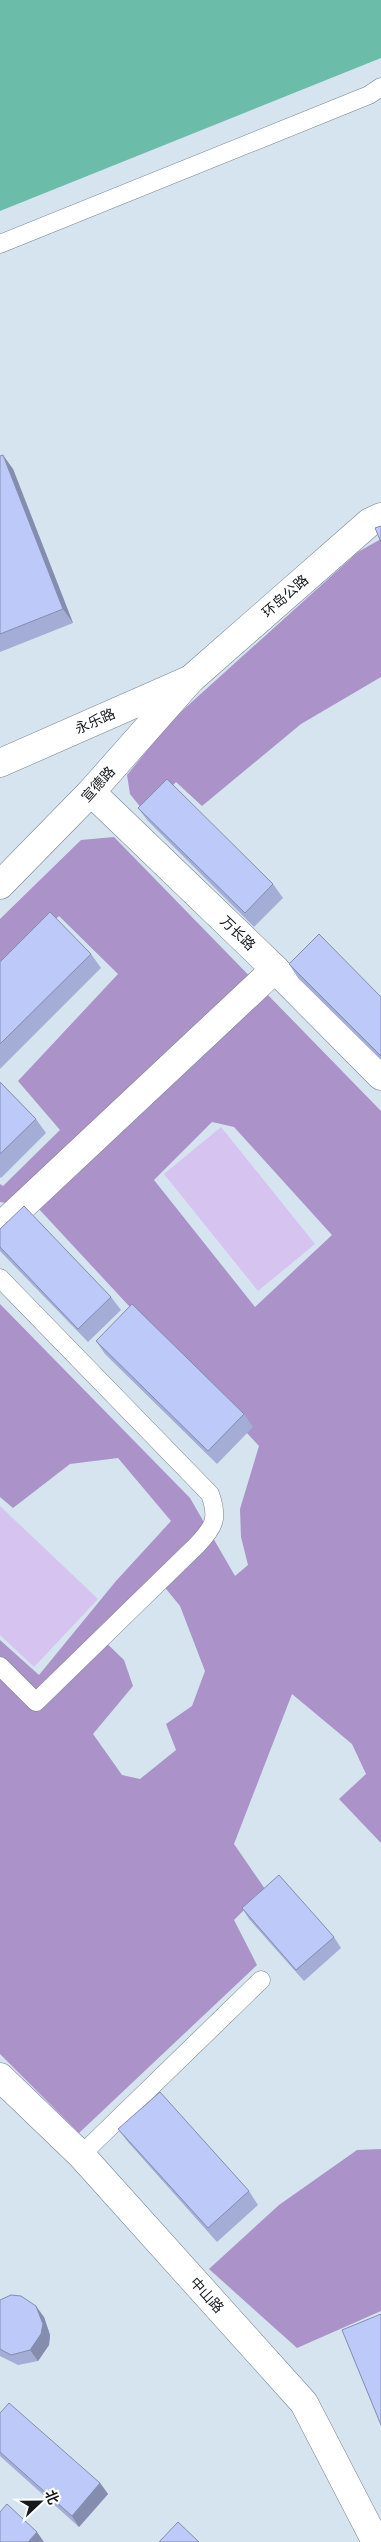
<svg xmlns="http://www.w3.org/2000/svg" width="381" height="2542" font-family="Roboto,'Noto Sans SC',sans-serif">
<style>
.green{fill:#d7c3f0}
.forest{fill:#ab92c9;fill-rule:evenodd}
.water{fill:#6cbcaa}
.lines{fill:none;stroke-linecap:round;stroke-linejoin:round}
.service-casing{stroke:#75828d;stroke-width:19}
.minor-casing{stroke:#75828d;stroke-width:29}
.tertiary-casing{stroke:#75828d;stroke-width:29}
.service{stroke:#fff;stroke-width:18}
.minor{stroke:#fff;stroke-width:28}
.tertiary{stroke:#fff;stroke-width:28}
.wall{fill:#a3add5}
.shaded-wall{fill:#848dae}
.building{fill:#bdc9f8;stroke:#848dae}
.labels{text-anchor:middle;dominant-baseline:central;stroke-width:4;stroke-linejoin:round;paint-order:stroke}
.street-label{font-size:14px;fill:#151a1e;stroke:#fff}
</style>
<rect width="100%" height="100%" fill="#d5e4ef"/>
<g class="green">
<polygon points="221,1127 315,1244 258,1291 164,1174"/>
<polygon points="0,1506 98,1599 34,1667 0,1635"/>
</g>
<g class="forest">
<polygon points="381,539 381,677 301,724 202,806 176,782 146,814 130,794 127,775 173,719 358,552"/>
<path d="M114 837 381 1111V1843L339 1799 366 1774 352 1744 292 1694 234 1844 265 1889 234 1920 257 1965 79 2133 0 2054V1640L39 1675 116 1581 171 1521 118 1458 70 1464 13 1508 0 1497V1304L190 1498 235 1576 248 1565 241 1537 240 1509 259 1446 38 1208 0 1202V1184L3 1186 60 1130 18 1081 118 974 59 916 0 973V919L81 840ZM212 1122 234 1127 332 1235 255 1307 154 1180ZM154 1574 180 1606 205 1671 192 1706 166 1724 176 1750 140 1779 122 1775 93 1734 133 1686 124 1660 96 1633Z"/>
<polygon points="381,2149 381,2311 297,2348 209,2269 279,2205 357,2150"/>
</g>
<polygon class="water" points="0,0 381,0 381,58 0,211"/>
<g class="lines">
<defs>
<g id="service">
<polyline points="0,244 369,95 381,87"/>
<path d="M0 1278 210 1494C219 1519 214 1527 197 1545L36 1702 0 1666"/>
<polyline points="81,2155 261,1980"/>
</g>
<g id="minor">
<polyline points="0,763 191,679"/>
<polyline points="91,792 275,969 381,1076"/>
<polyline points="0,1227 275,969"/>
<polyline points="0,2077 81,2155 304,2403 376,2542"/>
</g>
<polyline id="tertiary" points="0,885 91,792 191,679 370,522 381,517"/>
</defs>
<use href="#service" class="service-casing"/>
<use href="#minor" class="minor-casing"/>
<use href="#tertiary" class="tertiary-casing"/>
<use href="#service" class="service"/>
<use href="#minor" class="minor"/>
<use href="#tertiary" class="tertiary"/>
</g>
<g class="wall">
<polygon points="0,456 13,469 73,623 0,652"/>
<polygon points="138,808 273,884 283,898 254,927 148,821"/>
<polygon points="91,954 101,968 0,1069 0,962"/>
<polygon points="289,964 381,997 381,1060 298,978"/>
<polygon points="0,1082 36,1119 46,1133 1,1178 0,1177"/>
<polygon points="0,1229 111,1297 121,1310 88,1342 0,1251"/>
<polygon points="96,1341 244,1414 253,1427 217,1464 105,1354"/>
<polygon points="242,1908 334,1937 341,1948 304,1981 249,1919"/>
<polygon points="118,2129 249,2191 258,2205 217,2242 128,2142"/>
<polygon points="0,2300 44,2317 50,2335 49,2345 38,2361 18,2365 0,2356"/>
<polygon points="0,2413 100,2483 108,2494 79,2527 0,2456"/>
</g>
<g class="shaded-wall">
<polygon points="3,455 13,469 73,623 63,609"/>
<polygon points="36,2306 44,2317 50,2335 49,2345 38,2361 30,2350"/>
<polygon points="100,2483 108,2494 79,2527 72,2516"/>
<polygon points="37,2532 44,2542 28,2542"/>
</g>
<g class="building">
<polygon points="3,455 63,609 0,634 0,456"/>
<polygon points="381,526 381,542 375,528"/>
<polygon points="167,779 273,884 245,913 138,808"/>
<polygon points="50,912 91,954 0,1044 0,962"/>
<polygon points="319,934 381,997 381,1056 289,964"/>
<polygon points="0,1082 36,1119 0,1154"/>
<polygon points="24,1206 111,1297 78,1329 0,1247 0,1229"/>
<polygon points="132,1304 244,1414 208,1451 96,1341"/>
<polygon points="279,1875 334,1937 296,1970 242,1908"/>
<polygon points="160,2092 249,2191 208,2228 118,2129"/>
<polygon points="11,2295 21,2296 36,2306 43,2324 41,2334 30,2350 11,2355 0,2349 0,2300"/>
<polygon points="381,2314 381,2425 342,2330"/>
<polygon points="9,2403 100,2483 72,2516 0,2452 0,2413"/>
<polygon points="7,2504 37,2532 28,2542 0,2542 0,2512"/>
<polygon points="178,2522 199,2542 159,2542"/>
</g>
<g class="labels">
<g class="street-label">
<text transform="translate(285 596) rotate(-41)">环岛公路</text>
<text transform="translate(95 721) rotate(-24)">永乐路</text>
<text transform="translate(98 784) rotate(-48)">宣德路</text>
<text transform="translate(238 933) rotate(44)">万长路</text>
<text transform="translate(207 2295) rotate(48)">中山路</text>
</g>
</g>
<g transform="translate(40 2502) rotate(68)" stroke="#ffffff" stroke-width="4" paint-order="stroke">
<path d="M0-4L9 19L0 12L-9 19Z" fill="#151a1e"/>
<text y="-8" font-size="14" font-weight="bold" text-anchor="middle" fill="#151a1e">北</text>
</g>
</svg>
